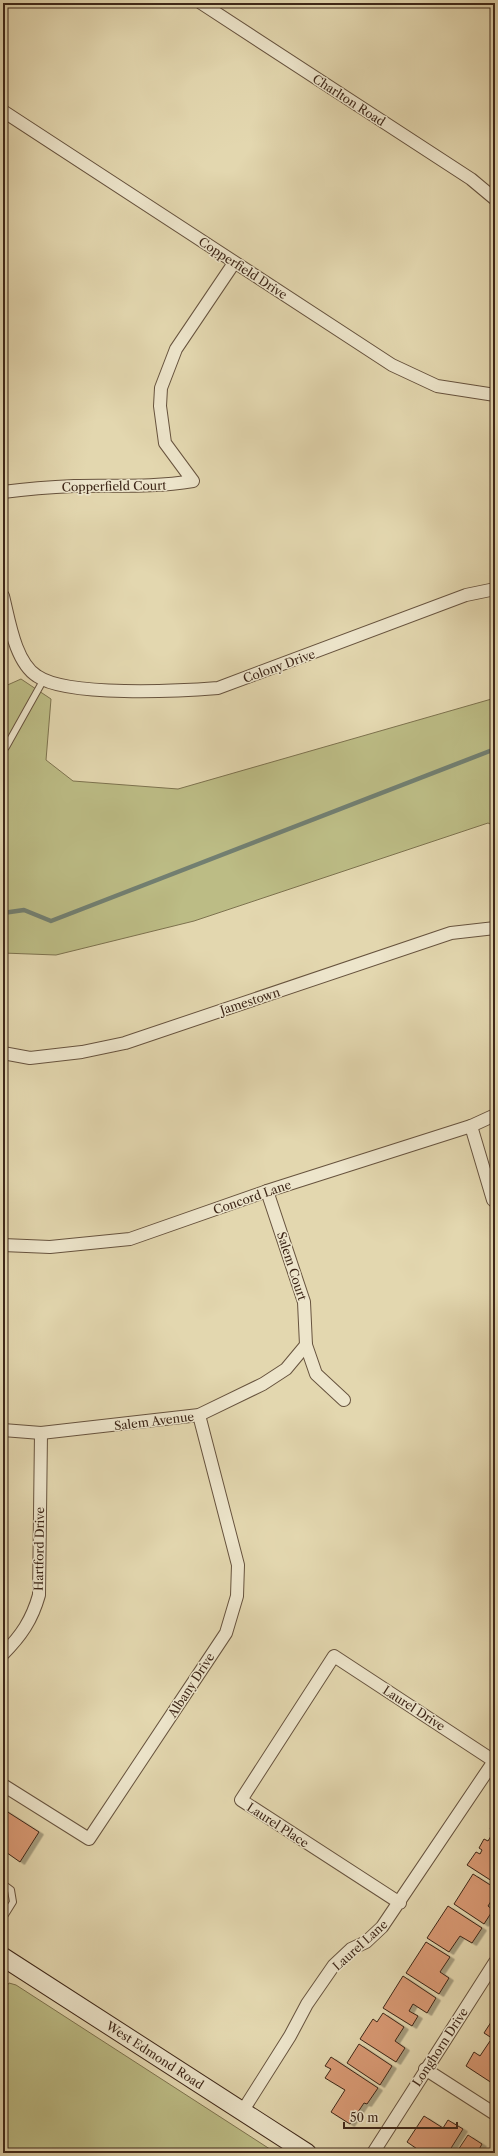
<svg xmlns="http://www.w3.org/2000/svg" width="498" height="2156" font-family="'Libre Caslon Text',serif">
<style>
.green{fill:#bcbc85;stroke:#7d724e}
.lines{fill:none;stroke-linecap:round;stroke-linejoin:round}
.stream{stroke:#727f71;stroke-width:4.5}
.building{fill:#d99a74;stroke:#3e2718;filter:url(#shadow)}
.service-casing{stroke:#67533e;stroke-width:8}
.minor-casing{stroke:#67533e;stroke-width:14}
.secondary-casing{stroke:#3e2718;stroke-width:20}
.service{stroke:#ede5cb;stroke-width:6}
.minor{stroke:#ede5cb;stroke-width:12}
.secondary{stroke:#ede5cb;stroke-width:18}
.labels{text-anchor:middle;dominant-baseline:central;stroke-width:3;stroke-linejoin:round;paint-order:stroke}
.street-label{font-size:12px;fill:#3e2718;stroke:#ede5cb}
</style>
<defs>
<filter id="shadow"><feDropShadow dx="4.5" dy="2.5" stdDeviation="0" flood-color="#0004"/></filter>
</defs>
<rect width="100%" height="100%" fill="#e3d7af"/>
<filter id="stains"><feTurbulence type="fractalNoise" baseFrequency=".005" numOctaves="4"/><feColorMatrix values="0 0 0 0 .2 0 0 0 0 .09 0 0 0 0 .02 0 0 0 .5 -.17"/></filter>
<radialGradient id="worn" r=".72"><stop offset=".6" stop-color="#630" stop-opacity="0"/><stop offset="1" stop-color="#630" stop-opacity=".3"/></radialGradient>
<g class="green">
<polygon points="21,679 51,699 46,760 73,781 178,789 495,698 495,826 488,823 194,921 56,955 3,953 3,687"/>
<polygon points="9,1983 16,1985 276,2153 3,2153 3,1991"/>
</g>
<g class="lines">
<polyline class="stream" points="3,913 24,910 51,921 495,749"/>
</g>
<g class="building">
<polygon points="3,1809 39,1832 20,1862 3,1850"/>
<polygon points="495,1822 495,1832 490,1829"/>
<polygon points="491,1836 495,1839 495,1883 467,1865 476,1852 480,1854 482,1850 479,1848 484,1839 488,1841"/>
<polygon points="473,1874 495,1888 495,1895 488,1906 493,1910 484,1924 454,1904"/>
<polygon points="448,1906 482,1928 472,1943 460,1936 449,1952 427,1938"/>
<polygon points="426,1942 450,1957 440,1972 449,1978 439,1994 406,1973"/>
<polygon points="403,1976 436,1998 427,2013 413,2004 409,2011 418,2016 412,2026 383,2008"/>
<polygon points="383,2013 404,2027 395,2041 405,2048 396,2062 360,2039 373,2019 377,2022"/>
<polygon points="495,2016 495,2040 484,2033"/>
<polygon points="490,2041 495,2045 495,2085 466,2066 474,2052 480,2056"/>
<polygon points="359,2044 392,2066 380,2085 347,2063"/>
<polygon points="331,2057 378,2088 367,2104 364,2103 350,2124 331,2112 345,2090 325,2078 331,2069 325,2066"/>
<polygon points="424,2116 443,2128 448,2120 463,2129 448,2153 423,2153 407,2142"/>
<polygon points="468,2135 482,2144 477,2153 456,2153"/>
</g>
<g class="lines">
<defs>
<g id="service">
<polyline points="6,747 44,679"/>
<polyline points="3,1884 11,1890 13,1902 3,1918"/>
</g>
<g id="minor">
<polyline points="201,3 471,179 495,199"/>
<polyline points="3,111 392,365 437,386 495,395"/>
<path d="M3 492C26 489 50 487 74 486 115 485 152 488 193 481L165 443 160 406 161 388 176 349 234 263"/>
<path d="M3 596C9 620 15 662 37 676 67 697 179 691 218 688L466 595 495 589"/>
<polyline points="3,1053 30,1058 82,1052 125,1043 451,933 495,928"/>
<polyline points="471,1126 493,1200"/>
<polyline points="267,1191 304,1302 306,1345 316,1374 344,1400"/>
<polyline points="3,1245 50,1247 130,1239 267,1191 471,1126 495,1115"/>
<polyline points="3,1430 41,1433 199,1415 263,1384 286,1369 306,1345"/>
<path d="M3 1654C21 1636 32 1620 39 1595L41 1433"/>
<polyline points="3,1785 89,1839 226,1633 237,1596 238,1565 199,1415"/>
<polyline points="425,2069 495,2114"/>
<polyline points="242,2112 290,2036 307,2004 334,1965 351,1949 366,1942 382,1927 494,1761 334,1656 241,1800 400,1903"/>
<polyline points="373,2153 495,1962"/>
</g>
<polyline id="secondary" points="3,1957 307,2153"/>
</defs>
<use href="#service" class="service-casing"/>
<use href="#minor" class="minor-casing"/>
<use href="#secondary" class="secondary-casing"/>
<use href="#service" class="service"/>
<use href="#minor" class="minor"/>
<use href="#secondary" class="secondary"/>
</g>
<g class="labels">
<g class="street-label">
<text transform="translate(349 100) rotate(33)">Charlton Road</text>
<text transform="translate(243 268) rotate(33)">Copperfield Drive</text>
<text transform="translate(114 486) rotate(-1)">Copperfield Court</text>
<text transform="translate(279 666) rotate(-20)">Colony Drive</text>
<text transform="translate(250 1001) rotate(-18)">Jamestown</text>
<text transform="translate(252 1197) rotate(-19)">Concord Lane</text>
<text transform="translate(292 1266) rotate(72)">Salem Court</text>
<text transform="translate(154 1421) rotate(-7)">Salem Avenue</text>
<text transform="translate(39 1549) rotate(-89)">Hartford Drive</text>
<text transform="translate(191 1685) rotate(-57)">Albany Drive</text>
<text transform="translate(414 1708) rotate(33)">Laurel Drive</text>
<text transform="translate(278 1825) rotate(33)">Laurel Place</text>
<text transform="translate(360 1945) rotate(-42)">Laurel Lane</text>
<text transform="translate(440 2047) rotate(-57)">Longhorn Drive</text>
<text transform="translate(155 2055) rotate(33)">West Edmond Road</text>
</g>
</g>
<rect width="498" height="2156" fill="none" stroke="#e3d7af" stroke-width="16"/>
<rect x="4" y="4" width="490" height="2148" fill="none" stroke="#3e2718" stroke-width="2"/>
<rect x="8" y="8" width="482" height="2140" fill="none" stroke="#3e2718"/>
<path d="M344 2122v6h113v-6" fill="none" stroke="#3e2718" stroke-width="2"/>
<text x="350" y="2122" font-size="12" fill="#3e2718" stroke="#ede5cb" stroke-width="3" paint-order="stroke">50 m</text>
<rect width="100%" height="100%" filter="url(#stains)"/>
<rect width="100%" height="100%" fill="url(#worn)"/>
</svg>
